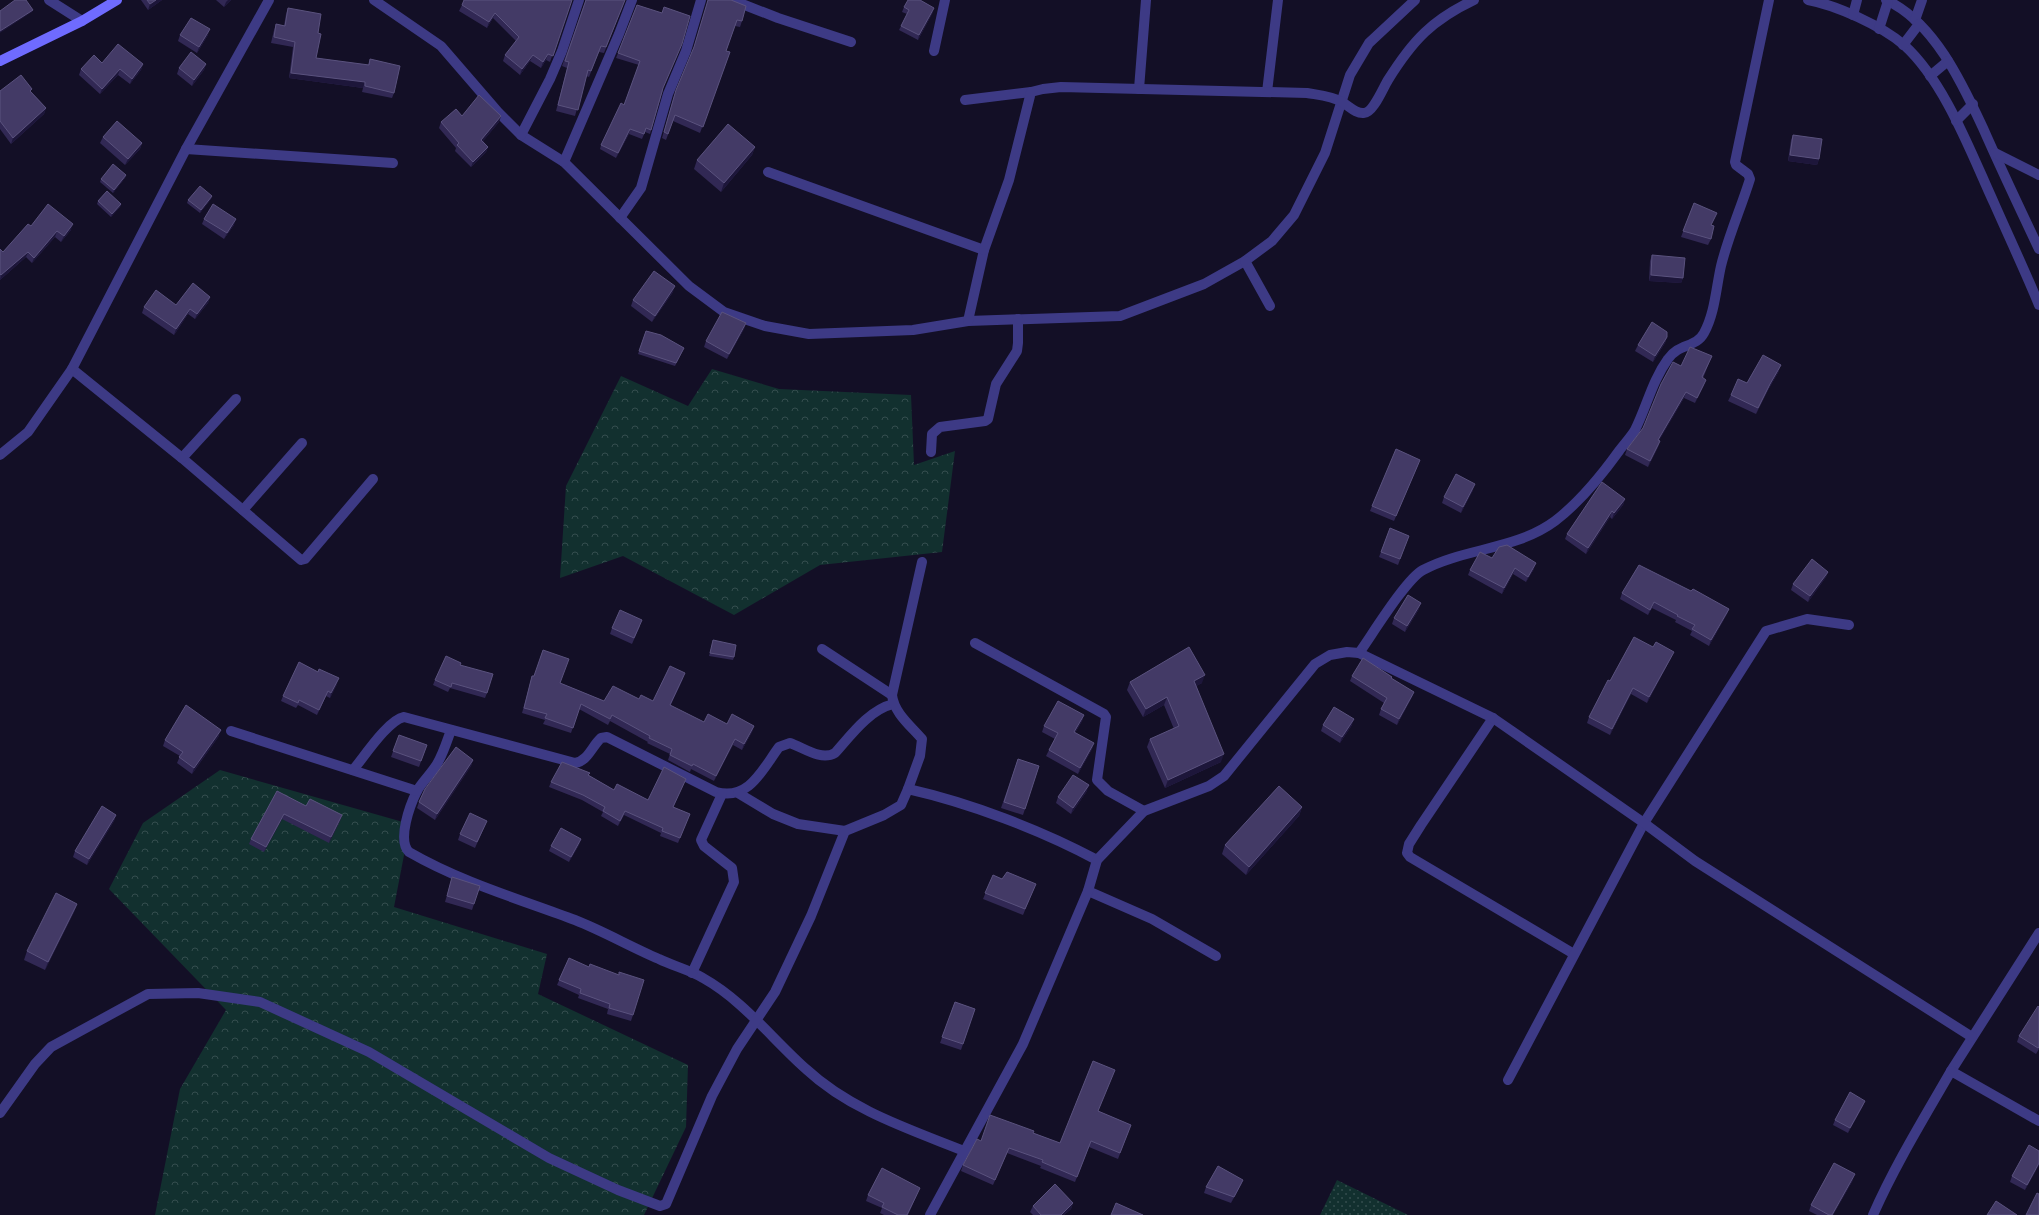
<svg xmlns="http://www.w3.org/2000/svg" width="2039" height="1215" font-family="'PT Sans',sans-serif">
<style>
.green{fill:url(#green-dots)}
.forest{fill:url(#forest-crowns)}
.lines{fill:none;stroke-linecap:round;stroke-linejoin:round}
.street{stroke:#3d3a85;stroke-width:10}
.secondary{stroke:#6f6bff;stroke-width:10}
.wall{fill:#312854}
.shaded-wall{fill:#1d163a}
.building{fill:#433a66;stroke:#5a527e}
</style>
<defs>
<pattern id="green-dots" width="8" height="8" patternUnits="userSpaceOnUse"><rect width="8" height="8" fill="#12302f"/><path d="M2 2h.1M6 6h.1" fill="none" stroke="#344d4e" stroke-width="1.8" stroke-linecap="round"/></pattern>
<pattern id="forest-crowns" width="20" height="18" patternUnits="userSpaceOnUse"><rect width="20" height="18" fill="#12302f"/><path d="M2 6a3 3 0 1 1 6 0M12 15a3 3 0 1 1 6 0" fill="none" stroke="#344d4e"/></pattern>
</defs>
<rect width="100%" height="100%" fill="#130f26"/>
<polygon class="green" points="1337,1180 1408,1215 1320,1215"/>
<g class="forest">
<polygon points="712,369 779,389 911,395 914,465 955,451 942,552 820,565 734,615 623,556 560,578 566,486 621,376 688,406"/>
<polygon points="220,770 410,824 394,907 547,954 538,994 688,1065 686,1127 644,1215 155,1215 180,1089 226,1010 109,889 143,823"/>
</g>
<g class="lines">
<g class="street">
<polyline points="49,0 82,21"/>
<polyline points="374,0 441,46 498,112 521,135 564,162 689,286 724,312 765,326 809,334 913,330 968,321 1120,316 1204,284 1245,261 1272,241 1294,215 1325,153 1350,75 1369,43 1415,0"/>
<polyline points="732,0 778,18 851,42"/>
<path d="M1808 0C1836 5 1882 26 1904 45 1945 82 1971 153 1994 203 2009 237 2025 271 2039 305"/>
<path d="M1886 0C1934 22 1962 83 1983 128 2001 169 2020 209 2039 249"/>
<polyline points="1853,15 1857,0"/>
<polyline points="1915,20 1922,0"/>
<polyline points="1879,29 1888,1"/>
<polyline points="1903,45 1919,24"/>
<polyline points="934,51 945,0"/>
<polyline points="1930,76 1948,61"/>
<polyline points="1139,89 1146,0"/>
<polyline points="1267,92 1278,0"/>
<polyline points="965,100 1031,92"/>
<polyline points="1956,121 1973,104"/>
<polyline points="521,135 550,79 562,51 579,0"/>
<polyline points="186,149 393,163"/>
<polyline points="1995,153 2039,175"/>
<polyline points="564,162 619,34 632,0"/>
<polyline points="768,172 984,250 968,321"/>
<polyline points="620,218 641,188 668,94 686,51 701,0"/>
<path d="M984 250 1009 180 1031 92 1043 89 1061 87 1307 93C1318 95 1332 96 1342 102 1349 106 1356 114 1364 113 1373 113 1383 88 1388 80 1413 40 1432 20 1474 0"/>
<polyline points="1245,261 1270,306"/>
<polyline points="72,369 182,458 301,560 305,559 373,479"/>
<polyline points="931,452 932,434 940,427 985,421 988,419 996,384 1017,351 1018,343 1018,319"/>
<polyline points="0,455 28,432 72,369 186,149 269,0"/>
<polyline points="182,458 236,399"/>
<polyline points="243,510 302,443"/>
<polyline points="975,643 1104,714 1106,717 1097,780 1108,791 1144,811"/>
<polyline points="822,649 892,695"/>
<path d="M1359 653C1372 635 1406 579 1423 570 1464 548 1516 550 1555 521 1580 502 1601 476 1619 451 1624 444 1631 437 1635 430 1647 406 1652 381 1668 359 1679 343 1696 348 1704 333 1715 313 1716 288 1721 266 1728 237 1741 208 1750 179L1748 174 1736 165 1735 162 1769 0"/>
<polyline points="1493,718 1421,825 1409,844 1407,853 1410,857 1574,954"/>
<path d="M451 730C447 741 443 754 437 764 431 774 422 782 417 791 410 805 397 840 409 852 461 882 519 899 575 920 603 931 631 947 659 959 673 966 690 970 703 978 744 1001 772 1039 806 1069 850 1110 909 1129 964 1151"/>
<polyline points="231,731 417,791"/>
<path d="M353 770C364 757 388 720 404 717L575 763C588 761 592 746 601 738L607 737 716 792C749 801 762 770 779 747L790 743C804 748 821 761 835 753 851 735 869 710 893 704"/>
<path d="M908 789 920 756 922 739C911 726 894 713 892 695L922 562"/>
<polyline points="738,793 773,814 798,824 845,831"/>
<polyline points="1088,891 1152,919 1216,956"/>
<polyline points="692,973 734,882 732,868 704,846 701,840 722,794"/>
<polyline points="1951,1071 2039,933"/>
<polyline points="1508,1080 1644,823 1766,631 1807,619 1849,625"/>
<path d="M0 1113 35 1064 51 1047 148 994 198 993 260 1002 369 1052 549 1158 618 1190 660 1206 666 1204 712 1096 737 1049 775 992 811 916 845 831 884 815 901 805 908 789C970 803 1041 830 1097 860"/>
<polyline points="930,1215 1023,1044 1088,891 1097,860 1144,811 1209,786 1224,776 1315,664 1330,655 1347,652 1359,653 1493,718 1644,823 1695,861 1972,1037"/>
<path d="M1873 1215C1895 1165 1924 1118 1951 1071L2039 1121"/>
</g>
<polyline class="secondary" points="0,61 82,21 117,0"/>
</g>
<g class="wall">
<polygon points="141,0 162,0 148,10"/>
<polygon points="216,0 231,0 224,7"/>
<polygon points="572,0 550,62 546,60 541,68 530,61 520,75 503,61 505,55 516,41 493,18 487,28 459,11 462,5"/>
<polygon points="585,0 625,0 604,53 599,52 589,77 586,76 575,116 556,111 567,68 562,66 585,2"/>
<polygon points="708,0 731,0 742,21 740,27 735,26 726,51 730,52 700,133 673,121 666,140 662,138 674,96 693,50"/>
<polygon points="637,5 663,90 650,134 645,132 642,139 629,134 616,158 600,149 601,145 624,105 639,65 616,58"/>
<polygon points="904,7 933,12 918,40 899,30 907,14 902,12"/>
<polygon points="288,8 318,33 316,58 368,65 370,59 394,93 392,98 362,92 363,88 289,78 293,47 271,43 274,30 276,24 284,26 286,14"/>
<polygon points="180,35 208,35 197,53 178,41"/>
<polygon points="102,63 143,64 141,70 130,84 118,75 100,94 79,75 81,69"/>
<polygon points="206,64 204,70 192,86 177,74 179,68"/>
<polygon points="0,91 31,92 46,108 44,114 11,144 0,129"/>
<polygon points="462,116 501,116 499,122 483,141 488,147 486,152 471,167 455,151 456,148 439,128 441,122"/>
<polygon points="1793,135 1819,159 1817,165 1788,161 1791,140"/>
<polygon points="103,137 142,143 140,149 125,165 100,143"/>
<polygon points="755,147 752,155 721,192 694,169 697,160"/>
<polygon points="126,175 125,178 113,193 100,182 101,179"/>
<polygon points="212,196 211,199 200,213 187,203 188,200"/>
<polygon points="98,201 121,204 120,207 111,217 97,204"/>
<polygon points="1694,203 1712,226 1711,239 1708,245 1681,237"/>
<polygon points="204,219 234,225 224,239 202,224"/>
<polygon points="31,226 71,230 61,242 55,237 32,263 26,257 0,280 0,249 3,252"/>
<polygon points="1652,255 1683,278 1681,283 1649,281 1650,261"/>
<polygon points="673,292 652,322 631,306 633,300"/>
<polygon points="210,297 208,303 195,319 188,314 174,335 142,313 144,307 176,305"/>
<polygon points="746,323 744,329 727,359 704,347 706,341"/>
<polygon points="646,331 684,348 675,366 638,354"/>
<polygon points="1667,337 1665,343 1653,362 1635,351 1638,345"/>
<polygon points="1712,356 1703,378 1704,385 1695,403 1684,398 1659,440 1660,441 1658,447 1648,467 1625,455 1627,449 1643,428 1681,366"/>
<polygon points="1779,371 1768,390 1756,414 1728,401 1731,395 1747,383"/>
<polygon points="1418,465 1394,521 1370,511 1372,506"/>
<polygon points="1473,490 1461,513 1442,503 1444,497"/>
<polygon points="1625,499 1623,505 1612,519 1610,517 1586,554 1565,539 1567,534"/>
<polygon points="1390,528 1409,536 1398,565 1379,557"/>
<polygon points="1492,558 1534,569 1526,582 1513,574 1502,594 1468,575 1470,570"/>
<polygon points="1828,572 1826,577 1808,602 1791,590 1793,584"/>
<polygon points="1691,591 1729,609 1727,614 1709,646 1690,635 1692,631 1675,622 1676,620 1652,608 1648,615 1620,599 1622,593"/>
<polygon points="1419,609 1405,632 1392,624 1394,618"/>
<polygon points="640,626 632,644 610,634 612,628"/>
<polygon points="713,640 734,657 733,660 709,656"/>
<polygon points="1671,658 1647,703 1631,694 1610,735 1587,723 1589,717 1610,681"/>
<polygon points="461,665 487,693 485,698 450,688 448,692 433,685 435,680"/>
<polygon points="532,676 560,683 604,701 639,699 653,701 683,679 670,706 704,722 754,726 752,732 742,750 733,745 714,781 691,769 690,772 668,760 670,754 647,743 648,742 610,721 608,725 579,709 571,733 543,724 545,720 522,713"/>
<polygon points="1352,676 1392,679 1414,692 1412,697 1397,725 1379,715 1381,709 1384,703 1350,681"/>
<polygon points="1130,682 1202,683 1196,686 1221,762 1165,788 1147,747 1150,739 1174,729 1164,705 1143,717 1127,690"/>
<polygon points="337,684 330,698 326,696 317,715 298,705 296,708 281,701 283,696"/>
<polygon points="1084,715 1082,721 1075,733 1094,743 1092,749 1078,774 1046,756 1049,750 1055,739 1042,732 1044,726"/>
<polygon points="1323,725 1352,725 1340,743 1321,731"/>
<polygon points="399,735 427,745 419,767 391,757"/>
<polygon points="219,736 192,774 177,763 180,756 163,746 165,740"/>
<polygon points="1018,759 1039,766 1023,815 1001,808"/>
<polygon points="473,760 471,766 435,820 417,808 419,802"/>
<polygon points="588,775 614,790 648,800 686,779 673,807 690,814 678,843 660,836 661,833 624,815 618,826 601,816 603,812 582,800 549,787 551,782"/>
<polygon points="277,791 306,806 342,815 340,821 329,843 282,819 264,852 249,844 251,839"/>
<polygon points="1087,791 1071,814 1056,803 1058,797"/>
<polygon points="1302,807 1299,816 1246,875 1222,854 1225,845"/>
<polygon points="116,815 114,821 87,865 73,857 75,851"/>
<polygon points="487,821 475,848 458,840 460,834"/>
<polygon points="581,839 579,845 569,862 549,851 551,846"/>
<polygon points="993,875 1002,879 1036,884 1023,915 983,899"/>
<polygon points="452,877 474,904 472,910 445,902"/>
<polygon points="77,904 74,912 45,970 24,960 27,951"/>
<polygon points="569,958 633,1015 631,1021 607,1014 608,1009 578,998 579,995 557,985"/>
<polygon points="955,1002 975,1009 961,1050 940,1043"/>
<polygon points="2039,1007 2039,1049 2036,1054 2017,1042 2019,1036"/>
<polygon points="1865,1101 1863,1106 1848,1133 1833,1125 1835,1120"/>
<polygon points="1098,1111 1131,1125 1118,1159 1089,1147 1075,1182 1040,1168 1041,1166 1007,1153 993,1185 961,1171 963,1165 981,1141 1033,1133 1060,1143"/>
<polygon points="2039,1151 2039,1165 2025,1190 2010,1182 2012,1176"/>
<polygon points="1243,1180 1241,1185 1231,1203 1204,1193 1206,1187"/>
<polygon points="1853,1180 1833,1215 1817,1215 1809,1211 1811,1205"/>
<polygon points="920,1188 908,1215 884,1215 880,1213 882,1208 866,1201 868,1195"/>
<polygon points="1073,1203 1071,1209 1064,1215 1033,1215 1030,1212 1033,1206"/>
</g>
<g class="shaded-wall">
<polygon points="156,0 162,0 148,10 150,4"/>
<polygon points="228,0 231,0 224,7 226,2"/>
<polygon points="934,8 933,12 918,40 919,35"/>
<polygon points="33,10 32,12 0,33 0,31"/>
<polygon points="495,13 493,18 487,28 489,22"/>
<polygon points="210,29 208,35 197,53 199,47"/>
<polygon points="548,54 546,60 541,68 543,62"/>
<polygon points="533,55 530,61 520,75 522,69"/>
<polygon points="143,64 141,70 130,84 132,79"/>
<polygon points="206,64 204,70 192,86 194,80"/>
<polygon points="120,69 118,75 100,94 102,89"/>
<polygon points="291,73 365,82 363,88 289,78"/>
<polygon points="46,108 44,114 11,144 13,138"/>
<polygon points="501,116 499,122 479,146 481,140"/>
<polygon points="630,129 629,134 616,158 618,153"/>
<polygon points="142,143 140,149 125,165 128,159"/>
<polygon points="488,147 486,152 471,167 473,162"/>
<polygon points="755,147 752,155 721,192 724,183"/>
<polygon points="1790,155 1819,159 1817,165 1788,161"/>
<polygon points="126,175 125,178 113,193 114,190"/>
<polygon points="212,196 211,199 200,213 201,210"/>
<polygon points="121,204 120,207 111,217 112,214"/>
<polygon points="236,219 234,225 224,239 227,233"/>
<polygon points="73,224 71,230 61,242 64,236"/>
<polygon points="57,231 55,237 32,263 34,258"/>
<polygon points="28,252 26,257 0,280 1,275"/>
<polygon points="1651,275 1683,278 1681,283 1649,281"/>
<polygon points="675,286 673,292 652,322 655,316"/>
<polygon points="210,297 208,303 195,319 197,314"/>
<polygon points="190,309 188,314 174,335 176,329"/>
<polygon points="746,323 744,329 727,359 729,354"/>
<polygon points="1667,337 1665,343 1653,362 1655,356"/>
<polygon points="1781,365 1779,371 1768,390 1756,414 1770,384"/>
<polygon points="1706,380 1704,385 1695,403 1697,398"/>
<polygon points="1686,392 1684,398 1656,446 1658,440"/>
<polygon points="1660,441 1658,447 1648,467 1650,461"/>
<polygon points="1475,484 1473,490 1461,513 1463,507"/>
<polygon points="1625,499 1623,505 1612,519 1614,513"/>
<polygon points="1612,511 1610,517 1586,554 1588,548"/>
<polygon points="1536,563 1534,569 1526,582 1528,577"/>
<polygon points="1515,568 1513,574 1502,594 1504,588"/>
<polygon points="1828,572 1826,577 1808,602 1810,596"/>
<polygon points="1654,602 1652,608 1648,615 1650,610"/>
<polygon points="1421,603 1419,609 1405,632 1407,626"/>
<polygon points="1729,609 1727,614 1709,646 1711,640"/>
<polygon points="1674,652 1671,658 1647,703 1649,697"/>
<polygon points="685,673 683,679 668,711 670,705"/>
<polygon points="1205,675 1202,683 1191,689 1194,681"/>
<polygon points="339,678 337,684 330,698 331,693"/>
<polygon points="1633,688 1631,694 1610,735 1612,729"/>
<polygon points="328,691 326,696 317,715 319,710"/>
<polygon points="1414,692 1412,697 1397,725 1399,719"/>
<polygon points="1167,697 1164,705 1143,717 1146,709"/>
<polygon points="1084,715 1082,721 1072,738 1074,732"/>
<polygon points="1354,719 1352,725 1340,743 1342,737"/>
<polygon points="754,726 752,732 742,750 744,744"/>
<polygon points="221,730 219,736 192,774 194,768"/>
<polygon points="735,739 733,745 714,781 716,776"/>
<polygon points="1094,743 1092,749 1078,774 1080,768"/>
<polygon points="1224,754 1221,762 1165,788 1168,780"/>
<polygon points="473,760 471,766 435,820 437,814"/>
<polygon points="1089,785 1087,791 1071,814 1073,808"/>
<polygon points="1302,807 1299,816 1246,875 1249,867"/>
<polygon points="625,811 624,815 618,826 620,821"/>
<polygon points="284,814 282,819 264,852 266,847"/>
<polygon points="116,815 114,821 87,865 89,859"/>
<polygon points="342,815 340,821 329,843 331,837"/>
<polygon points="581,839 579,845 569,862 571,857"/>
<polygon points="77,904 74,912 45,970 48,962"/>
<polygon points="1865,1101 1863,1106 1848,1133 1850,1128"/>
<polygon points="2039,1163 2039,1165 2025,1190 2027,1185"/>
<polygon points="1855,1174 1853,1180 1833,1215 1832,1215"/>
<polygon points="1243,1180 1241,1185 1231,1203 1234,1197"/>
<polygon points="920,1188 908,1215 907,1215"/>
<polygon points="1073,1203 1071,1209 1064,1215 1061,1215"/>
</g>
<g class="building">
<polygon points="15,0 26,0 33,10 0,31 0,11"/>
<polygon points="147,0 156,0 150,4"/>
<polygon points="464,0 572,0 553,56 548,54 543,62 533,55 522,69 505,55 519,37 495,13 489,22 462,5"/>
<polygon points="586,0 625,0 606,47 601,46 591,71 588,70 578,110 558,105 569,62 565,61"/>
<polygon points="708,0 731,0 746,6 742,21 737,20 726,51 730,52 703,127 675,115 668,134 664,132 676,90 694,47"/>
<polygon points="908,0 920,0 934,8 919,35 901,26 909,10 904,7"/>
<polygon points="637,5 662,13 664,7 690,16 682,44 663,88 651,130 646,128 644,134 630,129 618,153 601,145 621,103 624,105 640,61 618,53"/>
<polygon points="288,8 321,14 318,33 321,34 316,58 369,65 370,59 400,66 394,93 365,86 365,82 291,73 295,42 274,37 276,24 285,26"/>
<polygon points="191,18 210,29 199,47 180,35"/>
<polygon points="118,44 143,64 132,79 120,69 102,89 81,69 94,55 102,63"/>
<polygon points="191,52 206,64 194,80 179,68"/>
<polygon points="21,75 32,89 30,91 46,108 13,138 0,121 0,91"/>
<polygon points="479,95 501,116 481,140 488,147 473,162 457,145 459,143 441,122 456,109 462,116"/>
<polygon points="117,121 142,143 128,159 103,137"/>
<polygon points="728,124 755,147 724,183 697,160"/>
<polygon points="1793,135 1822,139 1819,159 1790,155"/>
<polygon points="113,164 126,175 114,190 101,179"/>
<polygon points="200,186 212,196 201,210 188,200"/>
<polygon points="107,191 121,204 112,214 98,201"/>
<polygon points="1694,203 1717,213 1711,225 1714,226 1711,239 1683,231"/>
<polygon points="48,204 73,224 64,236 57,231 34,258 28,252 1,275 0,274 0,249 3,252 28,224 31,226"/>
<polygon points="213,204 236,219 227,233 204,219"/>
<polygon points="1652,255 1685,258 1683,278 1651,275"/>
<polygon points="654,271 675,286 655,316 633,300"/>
<polygon points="193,283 210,297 197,314 190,309 176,329 144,307 156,290 176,305"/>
<polygon points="722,312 746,323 729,354 706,341"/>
<polygon points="1652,322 1667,332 1667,337 1655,356 1638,345"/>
<polygon points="646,331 661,335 684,348 676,363 639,351"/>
<polygon points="1690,347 1712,356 1702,377 1706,380 1697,398 1686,392 1658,440 1660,441 1650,461 1627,449 1643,428 1661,384 1673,362 1681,366"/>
<polygon points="1763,355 1781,365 1770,384 1758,408 1731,395 1738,379 1747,383"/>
<polygon points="1396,449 1420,460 1396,516 1372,506"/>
<polygon points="1456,474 1475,484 1463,507 1444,497"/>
<polygon points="1602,482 1625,499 1614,513 1612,511 1588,548 1567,534"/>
<polygon points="1390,528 1409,536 1400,559 1381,552"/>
<polygon points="1507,545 1536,563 1528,577 1515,568 1504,588 1470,570 1480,552 1492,558 1499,547"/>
<polygon points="1812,559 1828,572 1810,596 1793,584"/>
<polygon points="1639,565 1691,591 1693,589 1729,609 1711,640 1692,629 1695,625 1677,616 1678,615 1654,602 1650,610 1622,593"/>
<polygon points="1408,595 1421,603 1407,626 1394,618"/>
<polygon points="620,610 642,620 634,638 612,628"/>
<polygon points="1634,637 1653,647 1656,642 1674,652 1649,697 1633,688 1612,729 1589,717 1608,680 1610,681"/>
<polygon points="713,640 736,645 734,657 710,653"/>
<polygon points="1189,647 1205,675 1194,681 1224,754 1168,780 1150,739 1179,726 1167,697 1146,709 1130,682"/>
<polygon points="543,650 569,659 560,683 604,701 613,686 639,699 641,695 653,701 670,666 685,673 670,705 704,722 708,714 727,724 732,714 754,726 744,744 735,739 716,776 693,764 692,766 670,755 672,749 649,738 650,736 612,715 610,719 581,704 573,728 545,718 547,714 524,708 532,676 534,676"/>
<polygon points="446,656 461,663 460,665 493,674 487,693 452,683 451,687 435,680"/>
<polygon points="1363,658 1392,677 1391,678 1414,692 1399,719 1381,709 1387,698 1352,676"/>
<polygon points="299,662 318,672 319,669 339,678 331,693 328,691 319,710 299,700 298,703 283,696"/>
<polygon points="1058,701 1084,715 1074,732 1094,743 1080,768 1049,750 1058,733 1044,726"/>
<polygon points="186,705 221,730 194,768 179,757 183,752 165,740"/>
<polygon points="1334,707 1354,719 1342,737 1323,725"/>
<polygon points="399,735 427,745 421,761 393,751"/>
<polygon points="456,747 473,760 437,814 419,802 425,789"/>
<polygon points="1018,759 1039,766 1025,809 1004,802"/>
<polygon points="562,762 590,773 588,775 614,790 617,784 648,800 664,767 686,779 673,807 690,814 680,838 662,831 663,828 625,811 620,821 603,811 605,807 583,795 551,782"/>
<polygon points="1073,775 1089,785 1073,808 1058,797"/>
<polygon points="1279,786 1302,807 1249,867 1225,845"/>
<polygon points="277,791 306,806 310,799 342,815 331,837 284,814 266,847 251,839"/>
<polygon points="102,806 116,815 89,859 75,851"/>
<polygon points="470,813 487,821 477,842 460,834"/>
<polygon points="561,828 581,839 571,857 551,846"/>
<polygon points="1007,872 1036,884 1025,909 985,893 993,875 1002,879"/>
<polygon points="452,877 480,886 474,904 447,896"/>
<polygon points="56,893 77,904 48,962 27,951"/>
<polygon points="569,958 589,967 590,964 619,975 619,972 644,980 633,1015 609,1008 610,1004 580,993 581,989 559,980"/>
<polygon points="955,1002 975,1009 963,1044 942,1037"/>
<polygon points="2038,1006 2039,1007 2039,1047 2038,1048 2019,1036"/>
<polygon points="1093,1061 1115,1070 1098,1111 1131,1125 1120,1153 1091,1141 1077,1177 1042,1162 1043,1160 1009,1148 995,1180 963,1165 977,1139 981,1141 990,1115 1034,1131 1033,1133 1060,1143"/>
<polygon points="1850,1092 1865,1101 1850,1128 1835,1120"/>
<polygon points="2029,1145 2039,1151 2039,1163 2027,1185 2012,1176"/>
<polygon points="1834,1163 1855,1174 1832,1215 1829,1215 1811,1205"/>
<polygon points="1218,1166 1243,1180 1234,1197 1206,1187"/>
<polygon points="882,1168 920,1188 907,1215 898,1215 882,1207 884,1203 868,1195"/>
<polygon points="1055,1184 1073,1203 1061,1215 1041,1215 1033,1206"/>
<polygon points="2037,1193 2039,1194 2039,1215 2026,1215"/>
<polygon points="1996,1201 2017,1215 1987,1215"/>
<polygon points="1116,1203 1143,1215 1111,1215"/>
</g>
</svg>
